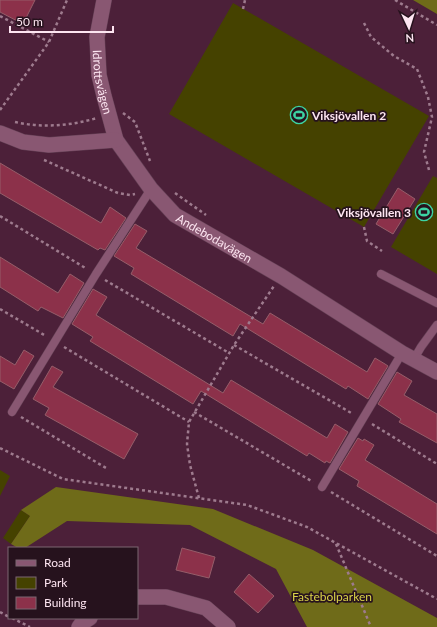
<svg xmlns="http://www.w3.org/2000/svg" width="437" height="627" font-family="Lato,sans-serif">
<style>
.green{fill:#454200}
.forest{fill:#6f6b19}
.building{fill:#8c314a;stroke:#955d69}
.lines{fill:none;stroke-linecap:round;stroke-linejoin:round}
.service-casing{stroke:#654156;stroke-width:9}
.minor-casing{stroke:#654156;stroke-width:16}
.path{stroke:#9e7b8e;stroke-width:2.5;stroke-dasharray:3 3;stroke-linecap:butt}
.service{stroke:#895772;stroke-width:8}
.minor{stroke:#895772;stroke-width:15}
.labels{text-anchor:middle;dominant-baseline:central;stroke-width:3.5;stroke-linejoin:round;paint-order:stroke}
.street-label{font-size:12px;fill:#fde5f1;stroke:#26121d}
.poi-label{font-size:12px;font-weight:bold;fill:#fde5f1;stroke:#26121d;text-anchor:start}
.park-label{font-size:12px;fill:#d9d248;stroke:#26121d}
</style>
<rect width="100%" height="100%" fill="#4c2039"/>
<g class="green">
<polygon points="233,3 429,116 364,227 169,114"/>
<polygon points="433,176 437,178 437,274 391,247"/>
<polygon points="0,470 10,476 0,496"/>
<polygon points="21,510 30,516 11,544 3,538"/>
</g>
<g class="forest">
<polygon points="413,0 437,0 437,14"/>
<polygon points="56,487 213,509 313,550 437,618 437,627 307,627 276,569 190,525 67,521 25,548 18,548 11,544 30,516 21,510"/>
</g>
<g class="building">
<polygon points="0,0 35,0 23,24 0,12"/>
<polygon points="0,163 101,223 110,207 126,218 105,250 100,248 98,250 0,193"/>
<polygon points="398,188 415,199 393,234 376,224"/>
<polygon points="135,224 147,231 136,248 263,324 270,313 367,372 375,358 385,364 388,366 368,399 348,386 346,389 240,324 233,336 131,274 134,268 114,256"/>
<polygon points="0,257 58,293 70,274 84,283 63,318 41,307 38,311 0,287"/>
<polygon points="93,289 107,297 96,315 223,393 231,380 327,438 335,424 348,432 330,463 326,461 325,463 309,453 307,456 201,391 193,404 90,341 93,337 72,324"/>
<polygon points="24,350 34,356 14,389 0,381 0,356 15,365"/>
<polygon points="52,366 63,372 53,387 138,434 124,459 45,415 49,408 33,399"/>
<polygon points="397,372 412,381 404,395 437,414 437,443 399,422 401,419 378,404"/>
<polygon points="358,438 363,441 364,439 374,445 365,460 437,504 437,534 357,486 359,481 339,469"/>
<polygon points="182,548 215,557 209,578 176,570"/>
<polygon points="249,574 274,596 258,613 234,592"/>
</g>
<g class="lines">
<defs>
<g id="service">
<polyline points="381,274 437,303"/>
<polyline points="414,359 421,347 437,325"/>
<polyline points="12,412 96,274 151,189"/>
<polyline points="322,487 402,353"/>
</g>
<g id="minor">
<path id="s1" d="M104 0 97 37 99 75 104 96 116 140 151 189 175 215 281 276 402 353 437 372"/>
<polyline points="0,133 23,142 49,145 116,140"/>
<polyline points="137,597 166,597 206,608 228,627"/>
<polyline points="79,627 82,623 90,618"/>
</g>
</defs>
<use href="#service" class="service-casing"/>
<use href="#minor" class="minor-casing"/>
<g class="path">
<polyline points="395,0 437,25"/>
<polyline points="243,9 245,0"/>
<polyline points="0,16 49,42"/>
<polyline points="364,23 371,37 394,56 417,69 428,97 432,117 424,152 429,170"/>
<polyline points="0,110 49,42 67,0"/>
<polyline points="123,113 135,122 150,161"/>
<path d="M15 122C42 128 70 126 97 118"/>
<polyline points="44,160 118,193 130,195 135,194"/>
<polyline points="175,193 206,215"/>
<polyline points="0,216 87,269"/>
<polyline points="364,227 367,241 382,251"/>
<polyline points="105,280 229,353"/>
<polyline points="0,309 46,336"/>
<polyline points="234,345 353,414"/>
<polyline points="64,347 189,422"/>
<polyline points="194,412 313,482"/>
<polyline points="21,417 106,468"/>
<polyline points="372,424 437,464"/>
<polyline points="0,448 63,479 247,505 307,527 437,599"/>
<polyline points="331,492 437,556"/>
<polyline points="199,498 190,465 187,444 189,422 234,345 274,286"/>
<polyline points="336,544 371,627"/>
<polyline points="0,612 9,617"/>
<polyline points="12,618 30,627"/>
</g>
<use href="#service" class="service"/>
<use href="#minor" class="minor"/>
</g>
<defs>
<symbol id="stadium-ring" viewBox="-11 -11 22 22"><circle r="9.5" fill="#26121d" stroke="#3dd4a3" stroke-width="1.5"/><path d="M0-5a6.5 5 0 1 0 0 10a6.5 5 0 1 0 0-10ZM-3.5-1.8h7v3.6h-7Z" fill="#3dd4a3"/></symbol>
</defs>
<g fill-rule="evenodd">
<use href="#stadium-ring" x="289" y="105" width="20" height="20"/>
<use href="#stadium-ring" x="414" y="202" width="20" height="20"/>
</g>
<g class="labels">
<g class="street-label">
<text stroke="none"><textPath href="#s1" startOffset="83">Idrottsvägen</textPath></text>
<text stroke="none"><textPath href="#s1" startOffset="284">Andebodavägen</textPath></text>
</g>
<g class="poi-label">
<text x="312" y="115">Viksjövallen 2</text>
<text x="411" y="212" text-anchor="end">Viksjövallen 3</text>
</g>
<g class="park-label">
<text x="332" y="596">Fastebolparken</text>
</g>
</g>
<rect x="8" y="547" width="130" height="72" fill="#26121d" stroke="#7c6672"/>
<rect x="16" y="560" width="20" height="6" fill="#895772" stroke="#7c6672"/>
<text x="44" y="567" font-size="12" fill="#fde5f1">Road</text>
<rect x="16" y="577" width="20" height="12" fill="#454200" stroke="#7c6672"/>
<text x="44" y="587" font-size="12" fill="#fde5f1">Park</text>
<rect x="16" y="597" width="20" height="12" fill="#8c314a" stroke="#7c6672"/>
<text x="44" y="607" font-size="12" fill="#fde5f1">Building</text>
<g transform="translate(409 28) rotate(176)" stroke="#26121d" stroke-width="3" paint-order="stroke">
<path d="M0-3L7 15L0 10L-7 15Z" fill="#fde5f1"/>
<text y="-6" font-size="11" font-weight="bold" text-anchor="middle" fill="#fde5f1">N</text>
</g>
<path d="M10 26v6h103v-6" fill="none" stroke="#fde5f1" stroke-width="2"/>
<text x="16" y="26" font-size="12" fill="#fde5f1" stroke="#26121d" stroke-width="3" paint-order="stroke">50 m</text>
</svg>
